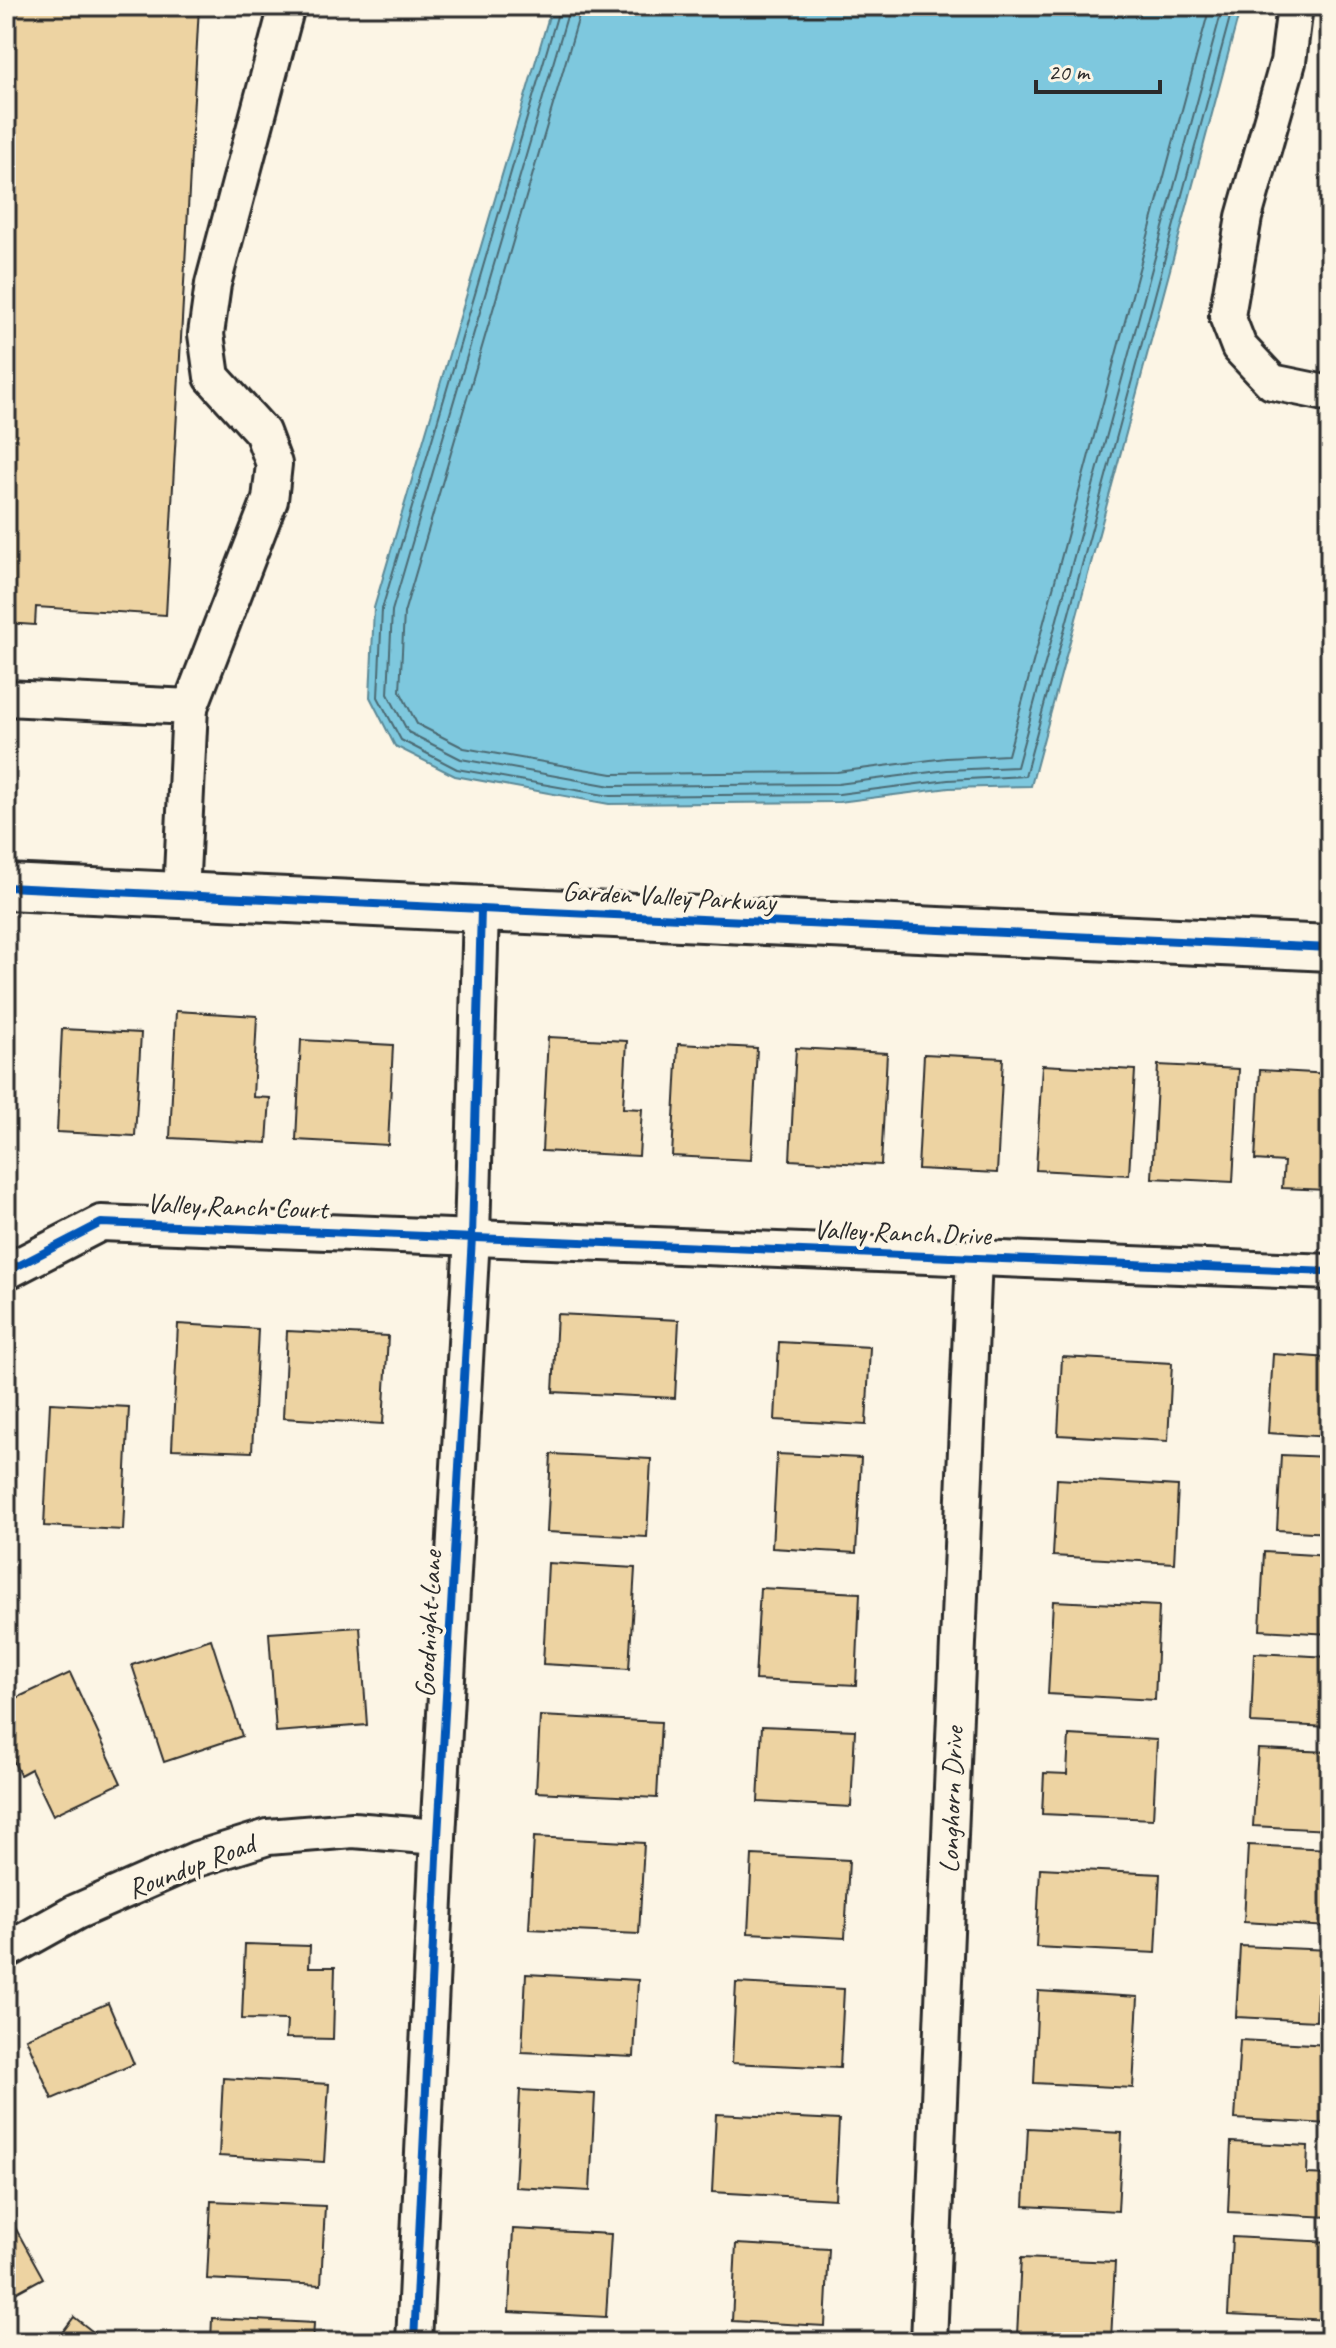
<svg xmlns="http://www.w3.org/2000/svg" width="1336" height="2348" font-family="Caveat,sans-serif">
<style>
.water{fill:#7ec8de;stroke:#5d8996;stroke-width:2}
.lines{fill:none;stroke-linecap:round;stroke-linejoin:round}
.shore{stroke:#4c6a73;stroke-width:2}
.building{fill:#edd3a2;stroke:#2b2b2b;stroke-width:2}
.street-casing{stroke:#2b2b2b;stroke-width:40}
.secondary-casing{stroke:#2b2b2b;stroke-width:50}
.street{stroke:#fcf5e5;stroke-width:34}
.secondary{stroke:#fcf5e5;stroke-width:44}
.cycleway-casing{stroke:#fcf5e5;stroke-width:13}
.cycleway{stroke:#0057b8;stroke-width:8}
.labels{text-anchor:middle;dominant-baseline:central;stroke-width:7;stroke-linejoin:round;paint-order:stroke}
.street-label{font-size:28px;fill:#2b2b2b;stroke:#fcf5e5}
</style>
<rect width="100%" height="100%" fill="#fcf5e5"/>
<filter id="ink" filterUnits="userSpaceOnUse"><feTurbulence type="fractalNoise" baseFrequency=".0125" numOctaves="2"/><feDisplacementMap in="SourceGraphic" scale="16" xChannelSelector="R" yChannelSelector="G"/><feConvolveMatrix kernelMatrix="1 2 1 2 8 2 1 2 1" color-interpolation-filters="sRGB"/></filter>
<g filter="url(#ink)">
<polygon class="water" points="552,6 1241,6 1031,786 949,788 839,802 609,804 455,776 395,746 370,697 374,608"/>
<g class="lines">
<g class="shore">
<polyline points="560,6 382,609 378,697 401,740 457,769 610,796 839,794 948,780 1025,776 1233,6"/>
<polyline points="570,6 392,611 388,694 408,732 461,759 611,786 838,784 947,770 1017,767 1223,6"/>
<polyline points="582,6 404,613 400,691 417,724 464,748 612,774 837,772 946,758 1008,755 1210,6"/>
</g>
</g>
<g class="building">
<polygon points="6,6 199,6 166,615 36,607 35,625 6,623"/>
<polygon points="176,1011 257,1016 253,1097 270,1098 267,1143 170,1138"/>
<polygon points="62,1029 141,1033 135,1136 57,1132"/>
<polygon points="548,1037 627,1041 623,1108 642,1109 639,1156 542,1151"/>
<polygon points="301,1040 393,1045 388,1145 296,1140"/>
<polygon points="678,1044 757,1048 751,1160 672,1156"/>
<polygon points="796,1048 887,1053 881,1165 790,1160"/>
<polygon points="924,1054 1003,1058 997,1173 918,1169"/>
<polygon points="1042,1065 1135,1070 1129,1175 1036,1170"/>
<polygon points="1158,1065 1239,1069 1233,1182 1152,1178"/>
<polygon points="1260,1070 1330,1074 1327,1190 1282,1188 1284,1162 1255,1160"/>
<polygon points="557,1314 679,1320 675,1398 553,1392"/>
<polygon points="178,1324 258,1329 252,1452 172,1449"/>
<polygon points="287,1331 388,1336 383,1424 283,1418"/>
<polygon points="779,1342 870,1347 866,1425 775,1420"/>
<polygon points="1273,1354 1330,1358 1330,1437 1268,1433"/>
<polygon points="1062,1357 1172,1363 1168,1441 1058,1435"/>
<polygon points="50,1403 129,1407 123,1530 44,1526"/>
<polygon points="6,1414 14,1415 8,1532 6,1532"/>
<polygon points="551,1454 651,1459 647,1537 547,1532"/>
<polygon points="777,1454 861,1458 856,1553 772,1548"/>
<polygon points="1281,1455 1330,1457 1330,1533 1277,1530"/>
<polygon points="1057,1479 1178,1486 1174,1563 1053,1556"/>
<polygon points="1264,1552 1330,1556 1330,1634 1260,1630"/>
<polygon points="548,1563 635,1568 629,1669 543,1664"/>
<polygon points="760,1588 860,1593 856,1685 755,1680"/>
<polygon points="1053,1601 1159,1606 1155,1700 1048,1694"/>
<polygon points="360,1627 367,1725 276,1732 269,1633"/>
<polygon points="211,1639 242,1736 164,1762 132,1665"/>
<polygon points="1254,1653 1330,1657 1329,1727 1251,1723"/>
<polygon points="70,1673 121,1783 53,1815 31,1769 20,1775 6,1745 6,1703"/>
<polygon points="540,1716 661,1722 657,1798 536,1792"/>
<polygon points="762,1726 855,1730 851,1807 758,1802"/>
<polygon points="1069,1735 1157,1740 1153,1819 1042,1814 1044,1773 1067,1774"/>
<polygon points="1258,1749 1330,1752 1330,1830 1253,1826"/>
<polygon points="534,1837 644,1843 639,1934 529,1929"/>
<polygon points="1248,1845 1330,1849 1330,1927 1244,1922"/>
<polygon points="752,1855 849,1860 845,1938 748,1933"/>
<polygon points="1040,1868 1160,1874 1156,1953 1036,1947"/>
<polygon points="245,1944 310,1946 309,1967 335,1967 333,2039 286,2038 287,2020 242,2019"/>
<polygon points="1240,1946 1330,1950 1330,1994 1317,1993 1316,2021 1236,2017"/>
<polygon points="526,1974 638,1980 634,2057 522,2052"/>
<polygon points="736,1983 844,1989 840,2068 732,2063"/>
<polygon points="1038,1991 1138,1997 1133,2088 1034,2083"/>
<polygon points="108,2003 134,2064 52,2099 26,2038"/>
<polygon points="1240,2040 1330,2045 1330,2124 1235,2119"/>
<polygon points="223,2078 329,2084 324,2162 219,2156"/>
<polygon points="520,2090 595,2094 590,2191 515,2187"/>
<polygon points="716,2114 839,2120 835,2199 712,2192"/>
<polygon points="1028,2128 1122,2133 1118,2211 1024,2206"/>
<polygon points="1231,2142 1308,2146 1307,2174 1330,2175 1330,2217 1228,2212"/>
<polygon points="211,2201 325,2206 321,2285 207,2279"/>
<polygon points="6,2211 43,2278 6,2298"/>
<polygon points="513,2229 611,2234 606,2317 509,2312"/>
<polygon points="1232,2237 1330,2242 1330,2320 1228,2315"/>
<polygon points="736,2244 829,2249 825,2326 732,2321"/>
<polygon points="1021,2258 1115,2262 1111,2340 1017,2335"/>
<polygon points="74,2317 106,2342 55,2342"/>
<polygon points="212,2318 314,2323 313,2342 211,2342"/>
<polygon points="1222,2335 1330,2341 1330,2342 1222,2342"/>
</g>
<g class="lines">
<defs>
<g id="street">
<polyline points="1295,6 1288,62 1244,217 1227,316 1239,347 1272,382 1330,394"/>
<polyline points="6,698 190,707 181,895"/>
<polyline points="190,707 270,500 274,464 262,432 212,377 206,334 213,284 287,6"/>
<polyline points="12,1269 101,1223 1330,1272"/>
<polyline points="6,1951 76,1912 197,1859 268,1837 353,1830 438,1837"/>
<polyline points="414,2342 438,1837 472,1237 481,909"/>
<polyline points="929,2342 974,1257"/>
</g>
<polyline id="secondary" points="6,887 1330,948"/>
</defs>
<use href="#street" class="street-casing"/>
<use href="#secondary" class="secondary-casing"/>
<use href="#street" class="street"/>
<use href="#secondary" class="secondary"/>
<defs>
<g id="cycleway">
<polyline points="6,887 1330,948"/>
<polyline points="12,1269 101,1223 1330,1272"/>
<polyline points="414,2342 438,1837 472,1237 481,909"/>
</g>
</defs>
<use href="#cycleway" class="cycleway-casing"/>
<use href="#cycleway" class="cycleway"/>
</g>
</g>
<g class="labels">
<g class="street-label">
<text transform="translate(669 896) rotate(3)">Garden Valley Parkway</text>
<text transform="translate(237 1206) rotate(2)">Valley Ranch Court</text>
<text transform="translate(902 1232) rotate(2)">Valley Ranch Drive</text>
<text transform="translate(428 1624) rotate(-87)">Goodnight Lane</text>
<text transform="translate(951 1800) rotate(-88)">Longhorn Drive</text>
<text transform="translate(191 1866) rotate(-21)">Roundup Road</text>
</g>
</g>
<rect width="1336" height="2348" fill="none" stroke="#fcf5e5" stroke-width="32"/>
<rect x="16" y="16" width="1304" height="2316" fill="none" stroke="#2b2b2b" stroke-width="3" filter="url(#ink)"/>
<path d="M1036 80v12h124v-12" fill="none" stroke="#2b2b2b" stroke-width="4"/>
<text x="1048" y="80" font-size="24" fill="#2b2b2b" stroke="#fcf5e5" stroke-width="6" paint-order="stroke">20 m</text>
</svg>
